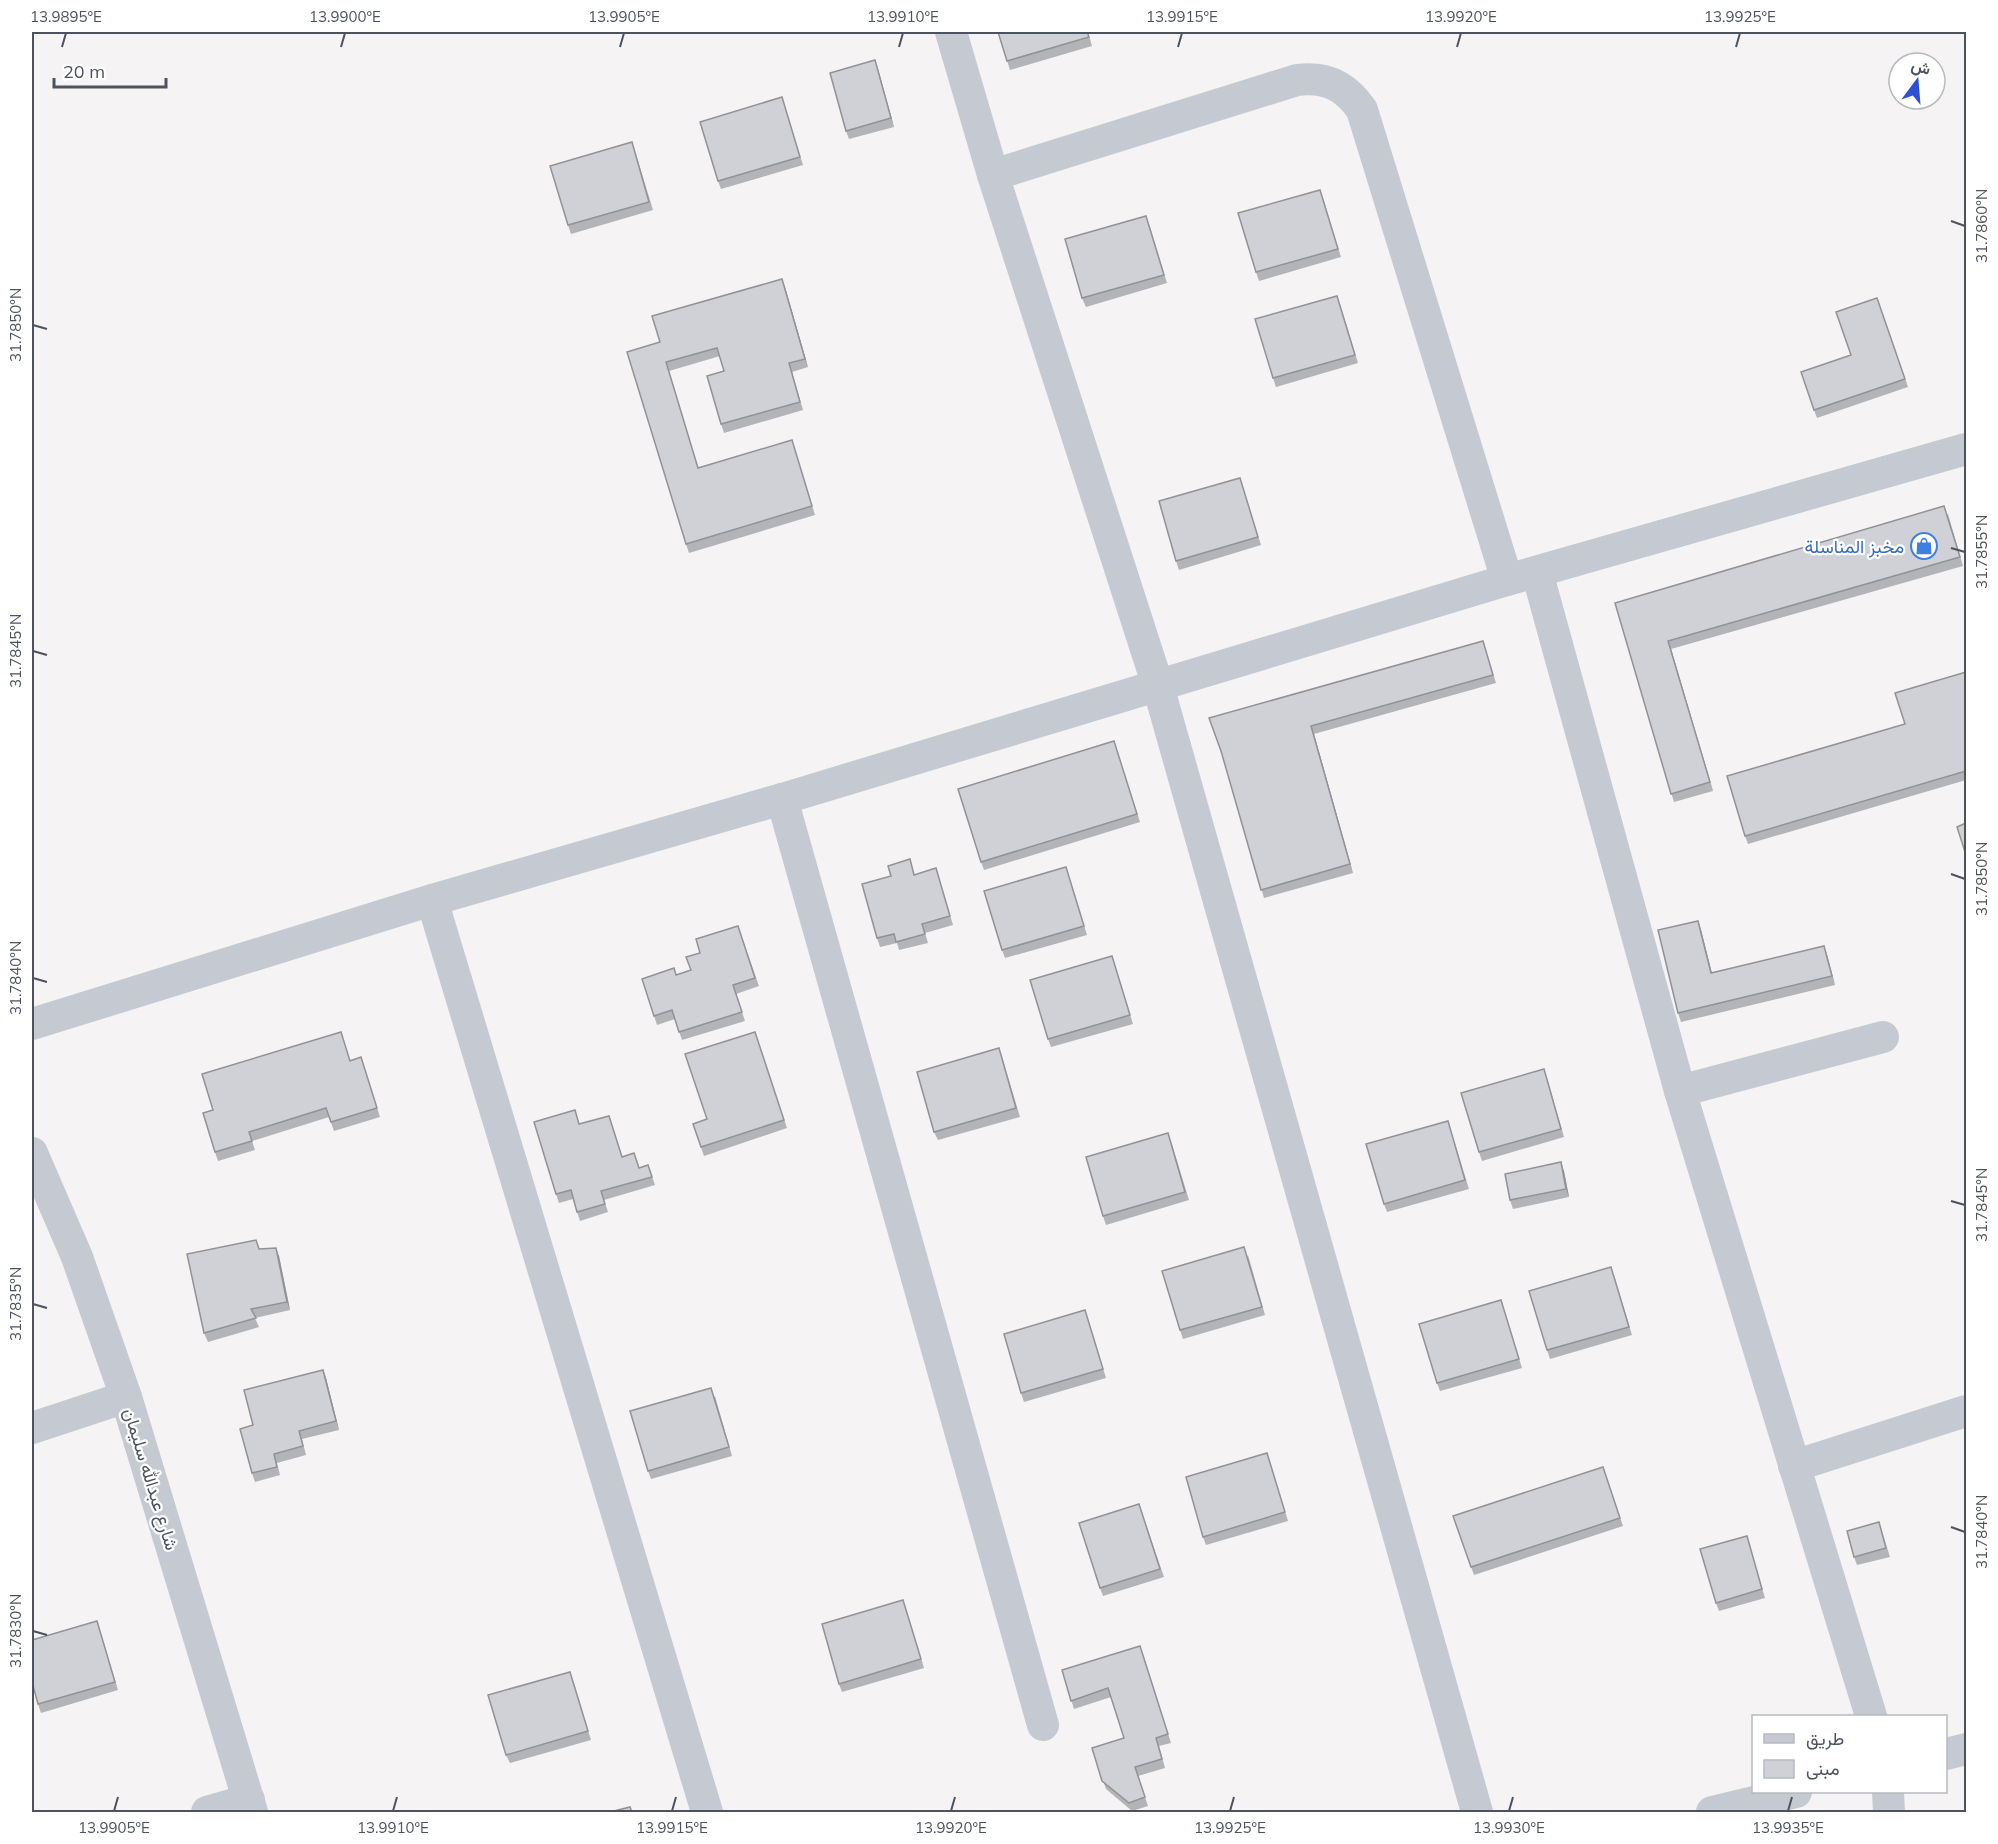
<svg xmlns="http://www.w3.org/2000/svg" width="1998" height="1844" font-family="Mulish,Vazirmatn,sans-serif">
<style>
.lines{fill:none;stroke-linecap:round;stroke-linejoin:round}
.minor{stroke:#c5cad2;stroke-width:32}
.wall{fill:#b3b4b8}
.shaded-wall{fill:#929296}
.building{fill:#d0d1d6;stroke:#929296;stroke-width:1.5}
.ticks{fill:none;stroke:#4c525f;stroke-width:2}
.labels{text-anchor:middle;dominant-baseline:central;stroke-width:4.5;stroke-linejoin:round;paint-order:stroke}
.shop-label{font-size:18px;fill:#366cbe;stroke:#fff;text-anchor:end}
.street-label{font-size:18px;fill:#4c525f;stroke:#fff}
.neatline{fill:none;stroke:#4c525f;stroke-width:2}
.ticks-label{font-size:15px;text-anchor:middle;fill:#4c525f}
</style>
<rect width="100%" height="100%" fill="#f5f3f3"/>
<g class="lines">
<g class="minor">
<polyline points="951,32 993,175 1158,686 1477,1812"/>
<path d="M993 175 1297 80C1326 76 1346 86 1362 110L1507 580"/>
<polyline points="1537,572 1680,1091 1871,1716"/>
<polyline points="782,799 1043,1725"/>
<polyline points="432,900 707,1812"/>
<polyline points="32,1024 432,900 782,799 1507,580 1966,449"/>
<polyline points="1680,1091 1883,1037"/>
<polyline points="32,1153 77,1257 126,1397 252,1812"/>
<polyline points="32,1428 126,1397"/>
<polyline points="1794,1466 1966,1411"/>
<polyline points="1946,1754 1966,1749"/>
<polyline points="1888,1792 1889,1812"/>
<polyline points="207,1812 249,1800"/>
<polyline points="1712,1812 1796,1792"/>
</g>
</g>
<g class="wall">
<polygon points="998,32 1088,32 1092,46 1010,70"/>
<polygon points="878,69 894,127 849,139 846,131"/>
<polygon points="782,97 803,165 721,189 718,181"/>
<polygon points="635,151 653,210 571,234 568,225"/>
<polygon points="1323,198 1341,257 1259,281 1256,272"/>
<polygon points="1149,224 1167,283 1086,307 1082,298"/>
<polygon points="785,287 808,367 792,372 803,410 724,433 721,424 724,371 720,356 669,371 698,468 792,440 815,515 689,553 686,544 660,342"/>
<polygon points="1877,298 1908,387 1817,418 1814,410 1851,355"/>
<polygon points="1340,304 1358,363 1276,387 1273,378"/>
<polygon points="1240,478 1261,545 1179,570 1176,561"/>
<polygon points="1948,514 1963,566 1671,649 1713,791 1674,802 1615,603"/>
<polygon points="1483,641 1496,683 1314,734 1353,873 1264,898 1222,753"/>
<polygon points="1966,672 1966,780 1748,844 1745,836 1905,724"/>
<polygon points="1114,741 1140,822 984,870 981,862"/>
<polygon points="1066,867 1087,935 1005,958 1002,950"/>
<polygon points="936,868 953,925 925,933 928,943 899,950 897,943 880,947 877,938 915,875"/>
<polygon points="1698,921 1701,930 1712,973 1827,955 1835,985 1681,1022 1678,1013"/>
<polygon points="738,926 759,986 736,994 745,1021 682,1040 675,1019 657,1025 642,979 676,975 691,970 700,953"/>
<polygon points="1112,956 1133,1024 1051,1047 1048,1039"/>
<polygon points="755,1032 787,1128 704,1156 693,1124 707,1119"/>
<polygon points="361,1057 380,1117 334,1131 329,1117 252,1141 255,1150 218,1161 215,1152 213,1110 350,1060"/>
<polygon points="1002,1057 1020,1117 938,1140 934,1132"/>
<polygon points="1547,1078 1564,1137 1482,1161 1479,1152"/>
<polygon points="609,1116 622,1157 639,1168 648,1165 655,1185 604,1200 608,1212 580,1221 573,1199 559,1203 556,1194 579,1124"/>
<polygon points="1448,1121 1469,1189 1387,1212 1384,1204"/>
<polygon points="1171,1141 1189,1200 1106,1225 1103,1216"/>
<polygon points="1564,1171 1569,1197 1513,1209 1510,1200"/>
<polygon points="256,1240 259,1249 279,1256 290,1310 255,1318 259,1327 208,1342 204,1333"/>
<polygon points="1248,1255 1265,1315 1183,1339 1180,1330"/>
<polygon points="1614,1275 1632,1335 1550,1359 1547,1350"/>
<polygon points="1501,1300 1522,1368 1440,1391 1437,1383"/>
<polygon points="1088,1319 1106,1378 1024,1402 1021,1393"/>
<polygon points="323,1370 326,1378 339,1430 302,1439 306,1455 277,1463 280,1475 255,1482 252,1473"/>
<polygon points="715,1396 732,1456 651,1479 648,1471"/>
<polygon points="1270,1462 1288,1521 1206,1545 1203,1537"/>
<polygon points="1603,1467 1623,1526 1474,1575 1453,1516"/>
<polygon points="1139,1504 1164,1577 1103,1596 1100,1588"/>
<polygon points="1879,1522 1890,1557 1857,1565 1854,1557"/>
<polygon points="1747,1536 1765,1598 1719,1611 1716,1603"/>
<polygon points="906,1609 924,1668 842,1692 839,1684"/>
<polygon points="97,1621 118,1690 41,1713 38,1704"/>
<polygon points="1143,1654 1171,1743 1159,1746 1165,1768 1138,1776 1148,1806 1132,1811 1106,1789 1092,1748 1124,1738 1111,1697 1074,1709 1062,1670"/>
<polygon points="573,1680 591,1740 510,1763 506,1755"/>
</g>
<g class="shaded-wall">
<polygon points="875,60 878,69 894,127 891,118"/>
<polygon points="782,279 785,287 808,367 805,359"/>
<polygon points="1668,641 1671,649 1713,791 1710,782"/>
<polygon points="1311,726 1314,734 1353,873 1350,864"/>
<polygon points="1698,921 1701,930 1714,982 1711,973"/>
<polygon points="1824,946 1827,955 1835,985 1832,976"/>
<polygon points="1561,1162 1564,1171 1569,1197 1566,1189"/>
<polygon points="276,1248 279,1256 290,1310 287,1302"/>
<polygon points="323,1370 326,1378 339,1430 336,1421"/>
</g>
<g class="building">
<polygon points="998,32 1087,32 1089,37 1007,61"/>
<polygon points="875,60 891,118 846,131 830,73"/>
<polygon points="782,97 800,157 718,181 700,122"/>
<polygon points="632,142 649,202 568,225 550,166"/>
<polygon points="1320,190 1338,249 1256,272 1238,213"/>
<polygon points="1146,216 1164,275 1082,298 1065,239"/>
<polygon points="782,279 805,359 789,363 800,402 721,424 707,376 724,371 717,348 666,362 698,468 792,440 812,506 686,544 627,352 660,342 652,316"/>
<polygon points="1337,296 1355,355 1273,378 1255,319"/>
<polygon points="1877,298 1905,379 1814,410 1801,372 1851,355 1836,312"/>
<polygon points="1240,478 1258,537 1176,561 1159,501"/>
<polygon points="1944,506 1960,557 1668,641 1710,782 1671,794 1615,603"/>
<polygon points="1483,641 1493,675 1311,726 1350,864 1261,890 1221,751 1209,718"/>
<polygon points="1966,672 1966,771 1745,836 1727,776 1905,724 1895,693"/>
<polygon points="1114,741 1137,814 981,862 958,789"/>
<polygon points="1966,823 1966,855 1957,827"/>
<polygon points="910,859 914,875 936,868 950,916 922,924 925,934 896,942 894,934 877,938 862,884 891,876 888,866"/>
<polygon points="1066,867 1084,926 1002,950 984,891"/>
<polygon points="1698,921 1711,973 1824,946 1832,976 1678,1013 1658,930"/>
<polygon points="738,926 755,978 733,985 742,1012 679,1032 672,1010 654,1016 642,979 674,968 676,975 691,970 686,957 700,953 696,939"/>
<polygon points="1112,956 1130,1015 1048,1039 1030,980"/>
<polygon points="341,1032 350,1061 361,1057 377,1108 331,1122 326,1108 249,1132 252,1141 215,1152 203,1113 213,1110 202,1074"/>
<polygon points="755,1032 784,1120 701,1147 693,1124 707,1119 685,1054"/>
<polygon points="999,1048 1016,1108 934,1132 917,1072"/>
<polygon points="1544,1069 1561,1129 1479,1152 1461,1093"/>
<polygon points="575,1110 579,1124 609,1116 622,1157 634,1153 639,1168 648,1165 652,1177 601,1191 605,1204 577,1212 571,1190 556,1194 534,1122"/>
<polygon points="1448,1121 1465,1180 1384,1204 1366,1144"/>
<polygon points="1168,1133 1185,1192 1103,1216 1086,1157"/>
<polygon points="1561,1162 1566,1189 1510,1200 1505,1174"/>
<polygon points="256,1240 259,1249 276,1248 287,1302 251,1309 256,1318 204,1333 187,1254"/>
<polygon points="1244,1247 1262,1307 1180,1330 1162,1271"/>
<polygon points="1611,1267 1629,1327 1547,1350 1529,1291"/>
<polygon points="1501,1300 1519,1359 1437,1383 1419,1324"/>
<polygon points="1085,1310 1103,1369 1021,1393 1004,1334"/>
<polygon points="323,1370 336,1421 299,1431 303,1446 274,1454 277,1467 252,1473 240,1429 253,1425 244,1390"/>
<polygon points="711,1388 729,1447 648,1471 630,1411"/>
<polygon points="1267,1453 1285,1512 1203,1537 1186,1477"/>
<polygon points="1603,1467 1620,1518 1471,1567 1453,1516"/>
<polygon points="1139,1504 1160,1569 1100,1588 1079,1523"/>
<polygon points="1879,1522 1886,1548 1854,1557 1847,1531"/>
<polygon points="1747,1536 1762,1589 1716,1603 1700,1549"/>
<polygon points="903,1600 921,1659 839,1684 822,1624"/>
<polygon points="97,1621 115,1682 38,1704 32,1682 32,1640"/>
<polygon points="1140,1646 1168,1734 1156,1738 1162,1759 1135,1767 1145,1797 1129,1803 1102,1781 1092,1748 1124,1738 1108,1688 1071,1701 1062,1670"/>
<polygon points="570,1672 588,1731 506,1755 488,1695"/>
<polygon points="630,1807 632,1812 610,1812"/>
</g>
<path class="ticks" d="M62 47 66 33M341 47 345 33M620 47 624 33M899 47 903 33M1178 47 1182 33M1457 47 1461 33M1736 47 1740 33M1951 221 1965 226M33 325 47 329M1951 548 1965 552M33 651 47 655M1951 874 1965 879M33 978 47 982M1951 1201 1965 1205M33 1304 47 1308M1951 1527 1965 1532M33 1631 47 1635M114 1811 118 1797M393 1811 397 1797M672 1811 676 1797M951 1811 955 1797M1230 1811 1234 1797M1509 1811 1513 1797M1788 1811 1792 1797"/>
<defs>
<symbol id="shop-ring" viewBox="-11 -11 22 22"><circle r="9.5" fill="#fff" stroke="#3f7fe0" stroke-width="1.5"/><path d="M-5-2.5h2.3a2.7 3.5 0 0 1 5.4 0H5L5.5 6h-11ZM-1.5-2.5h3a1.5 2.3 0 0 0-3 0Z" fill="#3f7fe0"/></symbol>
</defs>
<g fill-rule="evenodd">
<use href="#shop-ring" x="1909" y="531" width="30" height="30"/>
</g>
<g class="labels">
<g class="shop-label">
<text x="1904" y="546">مخبز المناسلة</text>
</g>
<g class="street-label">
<text transform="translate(151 1479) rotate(73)">شارع عبدالله سليمان</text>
</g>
</g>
<rect width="1998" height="1844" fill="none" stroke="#ffffff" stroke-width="66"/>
<rect x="1752" y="1715" width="195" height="78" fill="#ffffff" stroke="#b7babf" stroke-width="1.5"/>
<rect x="1764" y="1734" width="30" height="9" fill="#c5cad2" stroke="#b7babf" stroke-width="1.5"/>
<text x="1806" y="1745" font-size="18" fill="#4c525f">طريق</text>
<rect x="1764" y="1760" width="30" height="18" fill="#d0d1d6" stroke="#b7babf" stroke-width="1.5"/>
<text x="1806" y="1775" font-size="18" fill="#4c525f">مبنى</text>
<g transform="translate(1917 81) rotate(16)"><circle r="28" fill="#ffffff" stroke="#b7babf" stroke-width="1.5"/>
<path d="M0-4.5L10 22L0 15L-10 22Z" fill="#2d50d5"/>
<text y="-9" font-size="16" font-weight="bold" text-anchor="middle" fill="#4c525f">ش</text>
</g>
<path d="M54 78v9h112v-9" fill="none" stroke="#4c525f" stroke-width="3"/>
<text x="63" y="78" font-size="18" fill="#4c525f" stroke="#ffffff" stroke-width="4.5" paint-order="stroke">20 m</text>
<rect x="33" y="33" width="1932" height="1778" class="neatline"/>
<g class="ticks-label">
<text x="66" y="22">13.9895°E</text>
<text x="345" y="22">13.9900°E</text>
<text x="624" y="22">13.9905°E</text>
<text x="903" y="22">13.9910°E</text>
<text x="1182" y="22">13.9915°E</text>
<text x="1461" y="22">13.9920°E</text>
<text x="1740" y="22">13.9925°E</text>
<text transform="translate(1982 226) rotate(-90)" y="5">31.7860°N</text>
<text transform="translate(16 325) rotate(-90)" y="5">31.7850°N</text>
<text transform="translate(1982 552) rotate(-90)" y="5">31.7855°N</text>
<text transform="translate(16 651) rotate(-90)" y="5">31.7845°N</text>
<text transform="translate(1982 879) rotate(-90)" y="5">31.7850°N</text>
<text transform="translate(16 978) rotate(-90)" y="5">31.7840°N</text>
<text transform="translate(1982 1205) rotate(-90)" y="5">31.7845°N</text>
<text transform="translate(16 1304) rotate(-90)" y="5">31.7835°N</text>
<text transform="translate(1982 1532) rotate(-90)" y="5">31.7840°N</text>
<text transform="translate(16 1631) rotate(-90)" y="5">31.7830°N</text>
<text x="114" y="1833">13.9905°E</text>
<text x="393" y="1833">13.9910°E</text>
<text x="672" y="1833">13.9915°E</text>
<text x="951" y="1833">13.9920°E</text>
<text x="1230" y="1833">13.9925°E</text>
<text x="1509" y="1833">13.9930°E</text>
<text x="1788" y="1833">13.9935°E</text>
</g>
</svg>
